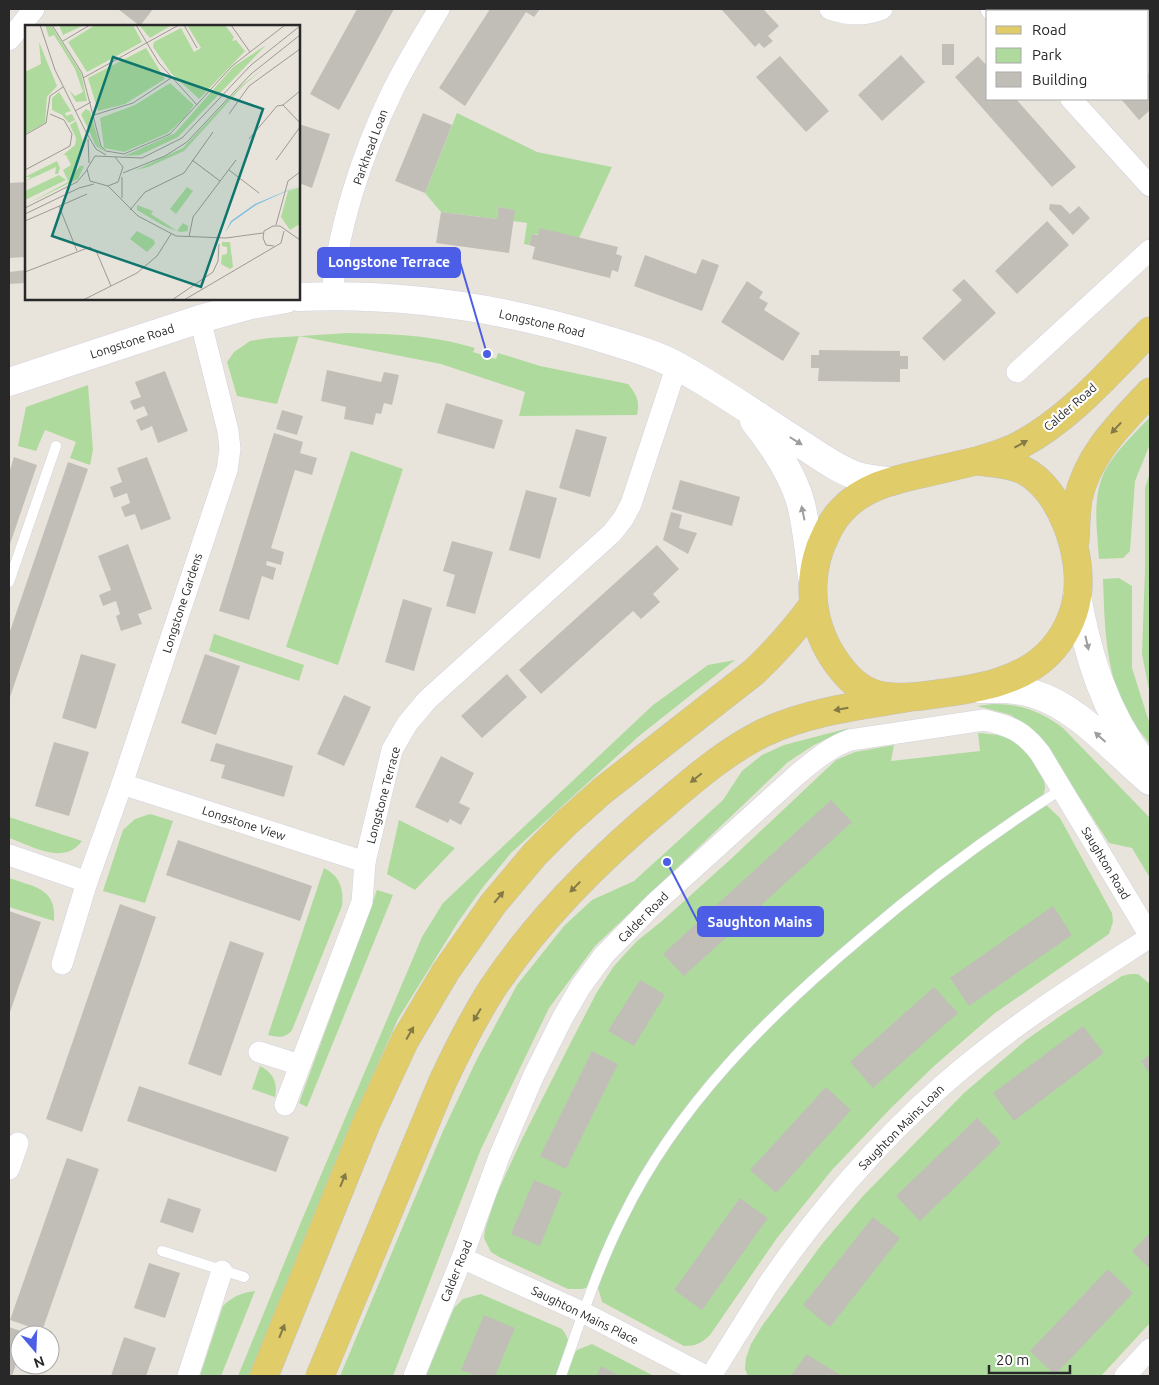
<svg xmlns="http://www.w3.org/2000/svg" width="1159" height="1385" font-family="Ubuntu,sans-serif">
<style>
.green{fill:#aeda9d}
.building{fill:#c1beb8}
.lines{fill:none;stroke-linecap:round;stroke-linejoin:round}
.lane-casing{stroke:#d1d2df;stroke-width:11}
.street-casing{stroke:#d1d2df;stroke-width:22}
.secondary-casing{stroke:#d1d2df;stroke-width:29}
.primary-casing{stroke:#c3c3c3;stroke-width:29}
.lane{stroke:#fff;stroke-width:10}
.street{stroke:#fff;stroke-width:21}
.secondary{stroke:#fff;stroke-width:28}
.primary{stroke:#e0cc69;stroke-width:28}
.oneway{fill:#847a48}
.oneway2{fill:#9e9e9e}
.labels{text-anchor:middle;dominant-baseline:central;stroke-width:4.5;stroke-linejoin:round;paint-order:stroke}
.street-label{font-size:12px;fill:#282828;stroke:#fff}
.inset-road{fill:none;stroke:#9c9993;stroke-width:1}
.view{fill:#0f766e;fill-opacity:0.15;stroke:#0f766e;stroke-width:2.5}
.inset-edge{fill:none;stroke:#282828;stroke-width:2.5}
.leader{fill:none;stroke:#4c5ee5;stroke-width:2}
.callout-dot{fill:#4c5ee5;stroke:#fff;stroke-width:2}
.callout{fill:#4c5ee5;stroke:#4c5ee5;stroke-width:2}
.callout-label{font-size:14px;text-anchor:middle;font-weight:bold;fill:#fff}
</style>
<rect width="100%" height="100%" fill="#e9e4db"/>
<g class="green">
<polygon points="457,113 537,152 612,167 579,238 532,234 529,245 524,244 527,223 513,221 514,210 498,207 497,219 441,212 425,193"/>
<path d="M349 333C393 334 432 335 475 348L473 352 496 359 498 353 540 366 628 384C637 395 640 401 637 415L519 416 525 392 441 364 299 336 277 404 237 396 227 362 234 352 250 341 269 338Z"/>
<polygon points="88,385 93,450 90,465 70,458 76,442 45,430 36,451 18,446 26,407"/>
<path d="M1150 417V444L1135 481 1130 551 1123 558 1099 559C1097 527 1090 489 1111 461 1122 445 1137 431 1150 417Z"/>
<polygon points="351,451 403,469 338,665 286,647"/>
<polygon points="1150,472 1150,695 1142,654 1145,570 1145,488"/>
<path d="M1119 578 1132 586V668L1150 725V744C1145 737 1138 730 1133 723 1105 677 1105 631 1103 579Z"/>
<polygon points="214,634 304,665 299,681 209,651"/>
<polygon points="735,660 639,736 511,853 483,887 458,922 398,1019 346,1135 249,1376 238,1376 301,1222 422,937 443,903 653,705 708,665"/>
<path d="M993 704C1021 704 1041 711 1063 728L1150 818V878L1132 848 1109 843 1039 735 1011 715 977 706Z"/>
<polygon points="849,728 814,745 788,762 595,946 549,1008 481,1149 393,1376 340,1376 443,1131 477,1059 517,985 564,926 592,900 634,881 723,800 742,771 762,755 784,745"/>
<path d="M978 733C986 734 995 734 1002 736 1020 741 1042 767 1045 786 1045 791 1043 796 1042 801L1060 818 1112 913 1113 922 1109 934 995 1013 933 1067 891 1108 832 1170 777 1238 710 1335C702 1343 696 1346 684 1346L602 1302 597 1284 582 1289H568L499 1257 491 1252 484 1238 485 1230 495 1198 521 1141 571 1042 597 992 614 966 637 941 662 921 732 858 836 760 855 752 894 745 891 761 980 751Z"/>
<polygon points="150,814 173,821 145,903 103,891 123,830 135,819"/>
<path d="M9 817 82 841C64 866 32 846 9 838Z"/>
<polygon points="399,820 455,848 415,890 387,874"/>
<path d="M324 868C340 876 344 889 342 906L292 1030C285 1039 278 1037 268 1035Z"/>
<path d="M9 878C34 887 57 888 54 921L9 907Z"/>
<polygon points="377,890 393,895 307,1107 299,1103"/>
<polygon points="1130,974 1138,974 1150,984 1150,1323 1101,1376 748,1376 745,1369 746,1358 751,1344 762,1326 822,1244 862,1197 964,1093 1026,1040 1066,1012 1122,976"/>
<path d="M260 1066C273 1073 278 1082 275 1097L252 1089Z"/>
<path d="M255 1291 221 1376H200L223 1306C233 1296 241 1293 255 1291Z"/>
<path d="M481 1294 562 1329C572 1342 570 1352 565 1367L577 1350 592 1344 654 1376H426L454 1308 463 1299Z"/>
</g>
<g class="building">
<polygon points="118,9 153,9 140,26"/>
<polygon points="357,9 394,9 339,110 310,94"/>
<polygon points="490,9 540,9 534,17 526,12 465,106 439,88"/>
<polygon points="721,9 763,9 779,26 768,36 773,41 764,48 759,43 755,47"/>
<polygon points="1042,9 1089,9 1092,11 1041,11"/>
<rect x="942" y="44" width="12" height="21"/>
<polygon points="901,55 925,82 882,121 858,95"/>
<polygon points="780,56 829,111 806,132 756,77"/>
<polygon points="978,56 988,67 988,99 1016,99 1076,167 1052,187 955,77"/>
<polygon points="1148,73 1150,76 1150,110 1139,120 1121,99 1148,99"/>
<polygon points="423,113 452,125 425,193 395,181"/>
<polygon points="299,124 330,134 312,188 299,183"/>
<polygon points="26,182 26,257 9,258 9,183"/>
<polygon points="1050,204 1061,205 1070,214 1079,206 1090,218 1073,235 1049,209"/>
<polygon points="498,207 515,210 509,253 436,243 441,212 497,219"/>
<polygon points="1047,221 1069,245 1017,294 995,271"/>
<polygon points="540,228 618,247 616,254 622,256 618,272 612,270 610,278 532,259 535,247 529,245 532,234 538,235"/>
<polygon points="645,255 696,274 702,259 719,265 702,311 634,286"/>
<polygon points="26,270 26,283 9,284 9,272"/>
<polygon points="964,279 996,313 944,361 922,338 962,300 952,290"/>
<polygon points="747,281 763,292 759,298 768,303 764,310 800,333 783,361 721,322"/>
<polygon points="819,350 900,351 900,356 908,356 908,369 900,369 900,382 818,381 819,368 811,368 811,355 819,355"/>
<polygon points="327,370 381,382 384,372 399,375 392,405 384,403 381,414 376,413 373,425 344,419 346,407 321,401"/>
<polygon points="165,371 188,431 158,443 152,426 141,431 136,420 148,415 144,406 134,410 130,401 141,397 135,382"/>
<polygon points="446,403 503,420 494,449 437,433"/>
<polygon points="282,410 303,416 297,435 276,429"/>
<polygon points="576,429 607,437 590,497 559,488"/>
<polygon points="274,433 303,442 300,453 317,458 312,475 295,470 271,548 284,552 281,565 267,561 266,565 276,568 273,580 262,576 249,620 219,611"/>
<polygon points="14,457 37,465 9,547 9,473"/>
<polygon points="147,457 171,519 141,530 135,514 125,517 121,507 130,503 127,493 114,498 110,487 122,482 117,468"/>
<polygon points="68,462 88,469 9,700 9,634"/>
<polygon points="680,480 740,497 732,526 672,509"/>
<polygon points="526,490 557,498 540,559 509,550"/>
<polygon points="671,512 682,515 679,528 697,533 688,554 663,540"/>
<polygon points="452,541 493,552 475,614 446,606 455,575 443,571"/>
<polygon points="128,544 152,609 138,614 142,624 121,631 116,616 120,614 116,601 103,606 99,595 111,590 98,556"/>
<polygon points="657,545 679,569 653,594 660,602 641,619 633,611 541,694 519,670"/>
<polygon points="403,599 432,608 414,671 385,662"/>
<polygon points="81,654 116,664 96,729 62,718"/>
<polygon points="205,654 240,666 216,735 181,723"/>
<polygon points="507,674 527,697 482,738 461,716"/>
<polygon points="344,695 371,707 344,766 317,754"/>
<polygon points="54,742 89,752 69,816 35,806"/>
<polygon points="216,743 293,766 284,797 221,778 225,765 210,761"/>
<polygon points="441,756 474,773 459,803 470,808 461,825 450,819 448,823 415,807"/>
<polygon points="831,800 852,822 684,976 663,954"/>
<polygon points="178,840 312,886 300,921 166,875"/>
<polygon points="120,904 156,917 82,1132 46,1119"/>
<polygon points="1053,906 1072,935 969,1006 950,978"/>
<polygon points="9,911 41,922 9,1015"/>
<polygon points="230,941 264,953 221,1076 188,1064"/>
<polygon points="640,980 665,995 634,1046 608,1031"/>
<polygon points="934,987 958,1013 873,1088 850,1062"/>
<polygon points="1083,1026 1104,1053 1014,1121 993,1093"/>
<polygon points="592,1051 618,1064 566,1169 540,1156"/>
<polygon points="1150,1055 1150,1075 1141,1061"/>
<polygon points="139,1086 289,1137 276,1172 127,1121"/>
<polygon points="826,1087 851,1110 776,1193 750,1170"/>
<polygon points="977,1118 1001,1143 920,1221 896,1196"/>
<polygon points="67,1158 99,1169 42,1331 10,1320"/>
<polygon points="534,1180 562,1192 540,1246 511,1234"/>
<polygon points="168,1198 201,1209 193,1233 160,1222"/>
<polygon points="740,1198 768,1218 702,1310 674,1290"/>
<polygon points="873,1217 900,1238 830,1327 803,1305"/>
<polygon points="1150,1233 1150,1269 1132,1251"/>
<polygon points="149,1263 180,1273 165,1318 134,1308"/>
<polygon points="1108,1269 1133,1293 1055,1375 1030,1351"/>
<polygon points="484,1315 515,1328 495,1376 477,1376 461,1370"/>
<polygon points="9,1327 26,1333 26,1335 20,1335 20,1352 12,1376 9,1376"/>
<polygon points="124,1337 156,1348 146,1376 111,1376"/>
<polygon points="806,1354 842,1376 791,1376"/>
<polygon points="601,1366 620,1376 596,1376"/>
</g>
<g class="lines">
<defs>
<g id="lane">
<polyline points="9,582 56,446"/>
<polyline points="162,1251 244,1277"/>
<path d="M561 1376C580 1323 597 1268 623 1217 677 1106 767 1017 861 938 924 884 991 834 1062 789"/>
</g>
<g id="street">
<path d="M830 9C847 15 865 16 882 9"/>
<polyline points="991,9 993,11"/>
<polyline points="9,40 34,9"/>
<polyline points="1071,99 1150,186"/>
<path d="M332 295C337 230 363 151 392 92 406 63 423 36 439 9"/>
<polyline points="1017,372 1150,250"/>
<polyline points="122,784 365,862"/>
<polyline points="9,855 87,882"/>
<polyline points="62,964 87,882 122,784 227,470 230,449 228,431 200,319"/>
<polyline points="259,1052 300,1065"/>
<polyline points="285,1105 362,902 365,862 392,750 407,724 427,700 612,533 623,519 631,504 677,365"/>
<polyline points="9,1169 18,1143"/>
<polyline points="462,1258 584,1313 706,1376"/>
<polyline points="188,1376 222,1271"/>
<path d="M414 1376 462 1258 499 1157 533 1077 563 1017 581 986 604 955 655 903 799 773C815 760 830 747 850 740L984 720C1011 726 1023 731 1040 753L1150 936"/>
<path d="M711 1376C730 1346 748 1316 767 1286 815 1215 879 1141 944 1084 1009 1027 1078 984 1150 937"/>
<polyline points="1125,1376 1150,1349"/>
</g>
<g id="secondary">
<path d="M299 297C401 293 504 308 601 338 627 346 656 354 679 367 721 390 760 418 801 444 818 455 837 469 857 476 867 479 876 480 887 481"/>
<polyline points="9,382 200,319 251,305 286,299"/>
<path d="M754 421C774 446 793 474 801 504 807 528 809 553 812 577"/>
<path d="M1077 596C1088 656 1105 713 1143 762"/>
<path d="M980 689C998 689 1016 688 1034 694 1078 707 1115 752 1150 781"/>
</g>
<g id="primary">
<path d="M980 460C993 456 1007 452 1020 445 1071 418 1110 371 1150 331"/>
<path d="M976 461C991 463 1009 463 1023 470 1062 489 1084 557 1077 597 1074 618 1063 639 1048 654 1021 681 980 688 944 693 924 696 905 699 884 696 868 694 854 684 844 672 814 637 805 591 820 548 826 534 831 521 842 510 864 486 894 480 925 473 942 469 959 465 976 461Z"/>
<path d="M1075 541C1076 527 1076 512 1078 499 1088 454 1120 424 1150 392"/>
<path d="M264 1376 366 1124 405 1040 446 971 493 904 535 854 565 824 602 791 754 672C776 651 795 630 813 605"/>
<path d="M320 1376 442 1083C457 1051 473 1019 492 989 539 918 600 858 665 804 695 778 727 751 763 733 808 712 857 706 906 698"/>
</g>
</defs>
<use href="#lane" class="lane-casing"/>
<use href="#street" class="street-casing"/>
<use href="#secondary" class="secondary-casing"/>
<use href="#primary" class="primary-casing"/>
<use href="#lane" class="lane"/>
<use href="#street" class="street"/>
<use href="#secondary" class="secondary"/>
<use href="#primary" class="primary"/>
</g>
<defs><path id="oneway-solid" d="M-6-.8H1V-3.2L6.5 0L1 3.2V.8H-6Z" transform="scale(1.25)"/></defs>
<g class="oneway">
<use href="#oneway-solid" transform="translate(1116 428) rotate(133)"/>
<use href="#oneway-solid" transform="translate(1021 444) rotate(-29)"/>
<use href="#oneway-solid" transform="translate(841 709) rotate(170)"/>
<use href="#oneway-solid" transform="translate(696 778) rotate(141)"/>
<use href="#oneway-solid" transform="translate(575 887) rotate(134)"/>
<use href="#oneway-solid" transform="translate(499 897) rotate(-50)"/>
<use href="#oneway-solid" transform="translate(477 1015) rotate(121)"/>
<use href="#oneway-solid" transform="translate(410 1033) rotate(-60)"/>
<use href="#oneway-solid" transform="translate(343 1180) rotate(-68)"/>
<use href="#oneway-solid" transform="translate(282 1331) rotate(-68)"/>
</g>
<g class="oneway2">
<use href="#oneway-solid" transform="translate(796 441) rotate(32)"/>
<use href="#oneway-solid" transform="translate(803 513) rotate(-102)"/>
<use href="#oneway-solid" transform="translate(1087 643) rotate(77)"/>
<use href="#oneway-solid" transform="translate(1100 737) rotate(-138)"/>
</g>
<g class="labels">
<g class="street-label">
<text transform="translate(370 147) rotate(-70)">Parkhead Loan</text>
<text transform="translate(542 323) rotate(13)">Longstone Road</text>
<text transform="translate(132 341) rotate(-18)">Longstone Road</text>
<text transform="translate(1070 407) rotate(-41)">Calder Road</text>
<text transform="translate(182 603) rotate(-72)">Longstone Gardens</text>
<text transform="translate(383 795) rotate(-75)">Longstone Terrace</text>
<text transform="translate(244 823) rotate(18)">Longstone View</text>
<text transform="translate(1106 863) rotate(59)">Saughton Road</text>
<text transform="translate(643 917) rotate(-45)">Calder Road</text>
<text transform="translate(901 1127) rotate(-45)">Saughton Mains Loan</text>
<text transform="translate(456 1271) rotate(-68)">Calder Road</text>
<text transform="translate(585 1315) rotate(26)">Saughton Mains Place</text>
</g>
</g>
<g transform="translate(25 25)">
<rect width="275" height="275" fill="#e9e4db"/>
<path d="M20 0H26L56 48 62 76 51 77 44 65 50 71 58 67 50 44 29 10 24 12ZM34 0H59L38 10ZM70 0H108L117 17 62 47 43 17ZM114 0H147L125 13ZM162 0H200L209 12 207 16 211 15 220 26 174 74 146 48 128 22 129 17 156 3 169 27 176 23ZM14 17 32 61 22 72 20 98 0 109V47L16 39ZM241 20 153 112 115 130 99 131 150 108 208 42ZM121 23 140 54 100 79 73 86 63 53ZM240 42 217 62 159 126 123 142 111 145 158 123 216 61ZM145 58 169 80 160 92 143 108 99 127 79 123 75 93 110 80ZM34 67 46 86 40 88 41 91 47 89 50 95 44 98 37 90 27 85V73ZM61 84 65 86 75 121 82 128 71 121 56 89ZM51 96 59 119 50 149 43 156 38 145 46 140 41 130H38L50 120 51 113 45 100ZM32 136 35 143 33 149H30L31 142 1 156 6 152H0ZM55 141H59L53 154 0 180 43 157ZM34 150 41 155 0 175V166ZM162 162 168 166 151 189 145 184ZM275 162V199L265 205 256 192 263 166ZM112 180 128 186 126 189 152 206 158 198 163 201V206L156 207 146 204 139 201 112 185ZM112 206 129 215 130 219 122 227 105 214ZM197 217H205L208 242 205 244 196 239 197 230 202 229V222L197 221Z" fill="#aeda9d"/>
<path d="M275 160 231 180 207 197 200 208 206 196 230 179Z" fill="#79bee0"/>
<path class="inset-road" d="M15 0 30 45 61 107 71 124 81 130M27 0 57 48 76 121 81 126 99 129 145 109 207 41 260 0M111 0 134 38 172 80M159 0 172 23M206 0 225 27M38 16 65 0M58 53 154 0M258 80 275 98M50 86 66 77M204 89 224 61 275 24M69 90 108 78 146 53M0 110 21 98 25 71 38 62M63 114 64 138M224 114 252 81 258 80 275 66M90 132 98 142 93 157 83 161 65 156 62 144 70 131 117 133 157 113 226 40 275 1M167 135 195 156M251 135 275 102M0 145 45 121 47 109 39 95 25 89M204 145 234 168M98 148 140 131 162 117 226 49 275 10M83 161 113 191 151 211 201 213 238 208M97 173V152M34 181 52 226M0 183 52 157 62 145M105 185 120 167 159 148 188 107M0 189 54 163 69 159M0 196 62 169M251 200 263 156 275 147M164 212 168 192 211 135M249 221 241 220 238 213 239 206 248 201H255L275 215M0 247 65 222 72 228 86 261M58 275 112 248 132 231 146 209M147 275 188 247 193 236 194 219M159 275 256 218 259 206"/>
<path class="view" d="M88 32 238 84 176 262 27 211Z"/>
<rect width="275" height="275" class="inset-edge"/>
</g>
<path class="leader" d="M487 354L460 262M667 862L698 922"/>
<g class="callout-dot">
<circle cx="487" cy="354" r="5"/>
<circle cx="667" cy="862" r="5"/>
</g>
<g class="callout">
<rect x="318" y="248" width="142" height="29" rx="5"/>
<rect x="698" y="907" width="125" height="29" rx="5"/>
</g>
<g class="callout-label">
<text x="389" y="267">Longstone Terrace</text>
<text x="760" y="927">Saughton Mains</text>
</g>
<rect width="1159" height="1385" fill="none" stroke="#282828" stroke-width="20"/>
<rect x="986" y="10" width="162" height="90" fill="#ffffff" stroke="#a9a9a9"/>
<rect x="996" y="26" width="25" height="8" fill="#e0cc69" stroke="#a9a9a9"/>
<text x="1032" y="35" font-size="15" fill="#282828">Road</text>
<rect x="996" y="48" width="25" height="15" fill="#aeda9d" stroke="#a9a9a9"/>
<text x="1032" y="60" font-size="15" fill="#282828">Park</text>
<rect x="996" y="72" width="25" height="15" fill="#c1beb8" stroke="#a9a9a9"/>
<text x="1032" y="85" font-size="15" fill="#282828">Building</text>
<g transform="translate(35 1350) rotate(161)"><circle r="24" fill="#ffffff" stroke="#a9a9a9"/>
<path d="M0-4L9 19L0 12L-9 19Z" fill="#4c5ee5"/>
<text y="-8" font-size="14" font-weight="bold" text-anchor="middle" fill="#282828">N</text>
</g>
<path d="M989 1365v8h81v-8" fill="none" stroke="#282828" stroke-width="2.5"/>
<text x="996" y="1365" font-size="15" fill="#282828" stroke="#ffffff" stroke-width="4" paint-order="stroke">20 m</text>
</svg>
